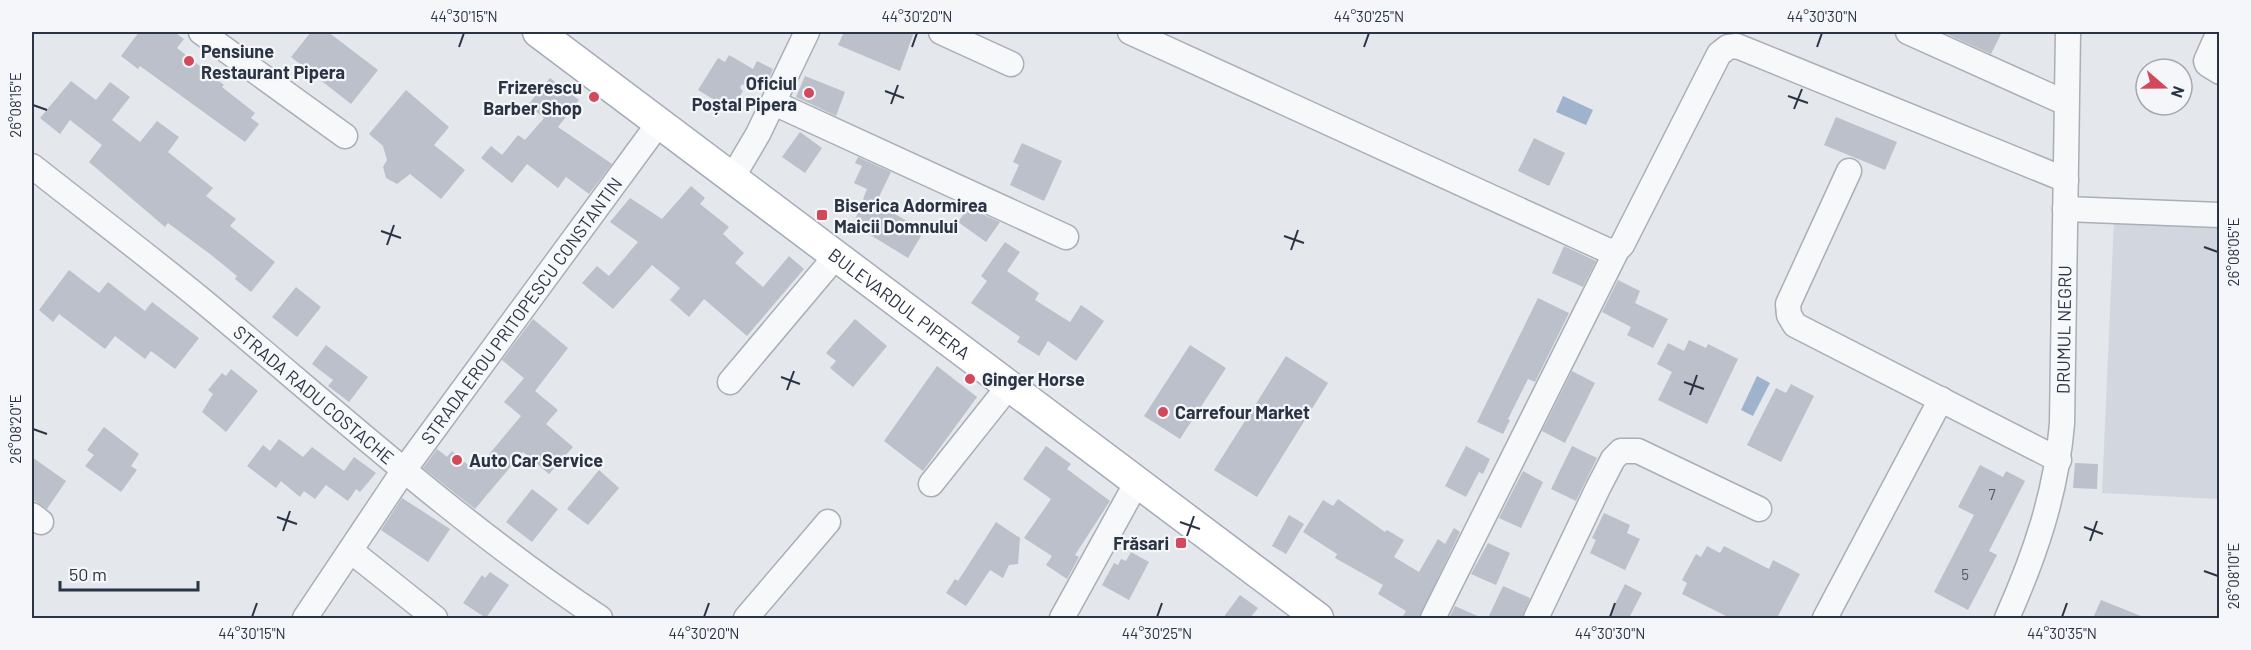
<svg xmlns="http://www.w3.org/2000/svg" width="2251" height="650" font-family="Barlow,sans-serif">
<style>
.built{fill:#d2d6de}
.water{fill:#9fb4cc}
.building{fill:#bbc0ca}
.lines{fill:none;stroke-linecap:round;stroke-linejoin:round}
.minor-casing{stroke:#a9aeb7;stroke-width:27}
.major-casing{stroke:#a3abb8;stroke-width:33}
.minor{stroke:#f7f8fa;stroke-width:24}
.major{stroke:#fff;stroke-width:30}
.ticks{fill:none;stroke:#2b3445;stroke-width:2}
.poi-dot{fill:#d1495b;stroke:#f4f6f9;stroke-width:2}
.labels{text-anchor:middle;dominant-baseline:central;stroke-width:4.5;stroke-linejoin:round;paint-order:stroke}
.number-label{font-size:15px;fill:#4f5766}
.poi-label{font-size:18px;font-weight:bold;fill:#2b3445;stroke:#f4f6f9;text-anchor:start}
.street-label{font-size:18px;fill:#2b3445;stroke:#f4f6f9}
.neatline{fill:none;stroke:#2b3445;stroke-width:2}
.ticks-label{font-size:15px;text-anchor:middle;fill:#2b3445}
</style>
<rect width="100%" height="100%" fill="#e4e7ec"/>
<polygon class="built" points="2114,220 2219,226 2219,499 2102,493"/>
<g class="water">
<polygon points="1563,96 1593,110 1586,125 1556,112"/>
<polygon points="1757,376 1770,383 1753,416 1741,410"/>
</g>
<g class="building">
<polygon points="139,32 174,32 184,39 177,48 224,85 222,87 255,113 251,118 259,124 245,142 140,66 138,69 121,56"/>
<polygon points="311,32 328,32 378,70 351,104 291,57"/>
<polygon points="844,32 914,32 900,71 838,45"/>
<polygon points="1942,32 2002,32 1991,54"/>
<polygon points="729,55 753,69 757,61 773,69 764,89 749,81 746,86 742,84 740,88 743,91 731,110 698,90 718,58 725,62"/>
<polygon points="805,76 845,92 836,116 796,97"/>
<polygon points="550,78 579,100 558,127 612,164 589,194 566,177 558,188 527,164 512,183 481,158 491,146 502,155 518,135 525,140 544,118 528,105"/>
<polygon points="71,81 96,100 110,82 130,97 112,120 140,142 157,121 179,137 168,152 213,188 206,196 236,219 230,226 275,262 251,292 235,279 237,276 210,254 168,223 165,227 89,162 102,145 70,120 60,134 40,118"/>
<polygon points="406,90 449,127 434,145 465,170 441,199 410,174 397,184 386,178 383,167 387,160 383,146 369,134"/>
<polygon points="1836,117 1897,142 1885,170 1824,145"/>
<polygon points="800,132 822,148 805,173 782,157"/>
<polygon points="1534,138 1565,153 1549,186 1518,171"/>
<polygon points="1022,143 1062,161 1044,201 1010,185 1019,165 1013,162"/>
<polygon points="858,157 891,172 876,203 924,231 908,258 867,233 870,227 855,220 867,189 854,183 862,166 855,163"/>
<polygon points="691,186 705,198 700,204 729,227 723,234 744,253 735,263 763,287 789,256 804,269 747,336 704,299 689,317 670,300 680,288 652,265 613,309 582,283 597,266 609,276 638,242 610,222 630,198 662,219"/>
<polygon points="968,208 1000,222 986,242 958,222"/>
<polygon points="1005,242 1020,252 1007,271 1039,293 1035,300 1070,322 1081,305 1104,321 1076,361 1048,341 1039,356 1017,342 1020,337 971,303 987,281 981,276"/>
<polygon points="1564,246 1596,261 1583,287 1552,273"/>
<polygon points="69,270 99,293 108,282 145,311 152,302 199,338 175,369 151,351 145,359 115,336 105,349 59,314 53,322 39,310"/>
<polygon points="1618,280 1640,291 1635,303 1668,319 1653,348 1627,335 1631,327 1602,312"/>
<polygon points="296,287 321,307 297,337 272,317"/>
<polygon points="1538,298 1569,313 1535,382 1528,379 1508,419 1510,420 1503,434 1477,422"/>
<polygon points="533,319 568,348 535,391 558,410 546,424 573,447 549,474 523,452 475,509 423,468 437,449 447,457 452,451 475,471 521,416 504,402 524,378 502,360"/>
<polygon points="855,319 887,346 853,387 830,368 836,361 826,353"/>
<polygon points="1689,340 1706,348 1708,344 1738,359 1707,424 1658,400 1672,372 1657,364 1668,343 1684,351"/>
<polygon points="326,345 368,377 349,402 328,386 333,380 312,364"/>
<polygon points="1190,345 1226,368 1180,439 1144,416"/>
<polygon points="1286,356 1328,383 1257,497 1214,470"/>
<polygon points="937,366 977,397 923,471 884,441"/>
<polygon points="231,369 258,391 226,432 202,412 213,394 208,390 222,373 226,376"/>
<polygon points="1572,371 1595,383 1565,443 1542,431"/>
<polygon points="1791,384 1814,396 1781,462 1747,445 1776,388 1786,393"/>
<polygon points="104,427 139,454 131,466 137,470 121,492 85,466 94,455 87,450"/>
<polygon points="279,439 303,457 312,447 344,471 354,457 376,473 360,492 356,489 348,501 326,485 315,499 304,491 300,497 281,481 276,488 247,466 263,445 270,451"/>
<polygon points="1046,446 1071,464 1067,469 1110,501 1075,555 1079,557 1067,579 1046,565 1052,556 1024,538 1051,499 1023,479"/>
<polygon points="1466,446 1490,459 1483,474 1479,472 1466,497 1445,486"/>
<polygon points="1572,446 1597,458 1576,501 1551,489"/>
<polygon points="32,457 66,481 47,509 32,499"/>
<polygon points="2075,463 2098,464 2097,489 2073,488"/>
<polygon points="1980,465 2003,477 2006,471 2025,481 1989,551 1997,555 1968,610 1934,592 1974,515 1958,507"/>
<polygon points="599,470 619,488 588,525 567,509"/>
<polygon points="1523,471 1543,482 1521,528 1499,518"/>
<polygon points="532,489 558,509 532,542 506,522"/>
<polygon points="402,498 450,529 428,562 381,530"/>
<polygon points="1338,499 1385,532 1387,530 1404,540 1394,557 1419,572 1438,539 1445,544 1454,528 1460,532 1419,618 1402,618 1406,611 1378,594 1383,585 1335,558 1337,554 1303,532 1323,500 1333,506"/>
<polygon points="1604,513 1630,525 1627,533 1640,539 1625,570 1590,553 1596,540 1592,538"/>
<polygon points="1289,515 1304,524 1286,554 1272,546"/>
<polygon points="996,522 1020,538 1018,564 1009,565 1003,578 990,570 966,606 946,593 955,579 958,581"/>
<polygon points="1488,543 1510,553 1496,585 1471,574"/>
<polygon points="1707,546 1720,553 1724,546 1769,569 1773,560 1800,574 1777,618 1730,618 1682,594 1687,583 1682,580 1696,554 1701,557"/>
<polygon points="1131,552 1149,562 1129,600 1102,585 1114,563 1118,565 1121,559 1126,561"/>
<polygon points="490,572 509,585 486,618 463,603 482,575 485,578"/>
<polygon points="1625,584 1642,593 1629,618 1608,618"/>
<polygon points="1503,586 1530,598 1522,618 1488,618"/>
<polygon points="1240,595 1258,608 1250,618 1223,618"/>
<polygon points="2101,600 2146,618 2093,618"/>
<polygon points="1455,606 1482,618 1449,618"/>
</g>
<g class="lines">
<defs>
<g id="minor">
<polyline points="201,32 345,136"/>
<polyline points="941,32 1011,64"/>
<polyline points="1130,32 1574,235 1609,251 1617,250"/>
<polyline points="1908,32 2066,103"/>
<polyline points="2219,32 2206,61 2207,64 2220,72"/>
<polyline points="774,103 1066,237"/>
<path id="s1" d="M32 166C89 211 147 255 203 301 333 409 459 524 600 618"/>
<polyline points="1849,171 1788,304 1789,315 1795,325 2059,460"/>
<polyline points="732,178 758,134 807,32"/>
<polyline points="2065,209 2220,215"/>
<polyline points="730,382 836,256"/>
<polyline points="931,484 1009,386"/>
<polyline points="32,515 41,522"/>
<polyline points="351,551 435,618"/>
<path id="s2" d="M305 618 404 470 659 123"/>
<polyline points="746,618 828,522"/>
<polyline points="1062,618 1137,482"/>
<polyline points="1433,618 1617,250 1622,245 1719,54 1728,47 1737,46 2066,180"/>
<polyline points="1536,618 1598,488 1613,459 1621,451 1638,451 1759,509"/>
<polyline points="1825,618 1941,399"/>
<path id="s3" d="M2007 618C2035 555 2056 494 2062 424L2068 32"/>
</g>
<g id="major">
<path id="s4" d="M538 32 1318 618"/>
</g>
</defs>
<use href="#minor" class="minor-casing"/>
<use href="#major" class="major-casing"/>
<use href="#minor" class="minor"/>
<use href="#major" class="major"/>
</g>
<path class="ticks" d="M459 47 464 33M912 47 917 33M1364 47 1369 33M1817 47 1822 33M885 91 904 98M1788 96 1808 103M891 104 898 85M33 105 47 110M1794 109 1802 89M381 231 401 238M1284 236 1304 243M387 245 394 225M2204 247 2218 252M1291 250 1298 230M781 377 800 384M1684 382 1704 389M787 390 794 371M1690 395 1697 375M33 429 47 434M277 517 297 524M1180 522 1200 529M2084 527 2103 534M283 531 290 511M1187 536 1194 516M2090 541 2097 521M2204 571 2218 576M252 617 257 603M704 617 709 603M1157 617 1162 603M1610 617 1615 603M2062 617 2067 603"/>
<g class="poi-dot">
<circle cx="189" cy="61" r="6"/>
<circle cx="809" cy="93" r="6"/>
<circle cx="594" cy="97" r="6"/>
<rect x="816" y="209" width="12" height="12" rx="3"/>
<circle cx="970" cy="379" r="6"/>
<circle cx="1163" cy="412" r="6"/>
<circle cx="457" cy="460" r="6"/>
<rect x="1175" y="537" width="12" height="12" rx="3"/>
</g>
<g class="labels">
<g class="number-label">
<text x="1992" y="494">7</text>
<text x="1965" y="574">5</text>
</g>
<g class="poi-label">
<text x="201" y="51">Pensiune<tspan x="201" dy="21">Restaurant Pipera</tspan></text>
<text x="797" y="83" text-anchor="end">Oficiul<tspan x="797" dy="21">Poștal Pipera</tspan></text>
<text x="582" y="87" text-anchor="end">Frizerescu<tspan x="582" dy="21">Barber Shop</tspan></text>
<text x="834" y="205">Biserica Adormirea<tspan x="834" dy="21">Maicii Domnului</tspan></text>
<text x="982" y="379">Ginger Horse</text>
<text x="1175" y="412">Carrefour Market</text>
<text x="469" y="460">Auto Car Service</text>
<text x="1169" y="543" text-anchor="end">Frăsari</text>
</g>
<g class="street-label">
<text stroke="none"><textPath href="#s4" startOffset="452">BULEVARDUL PIPERA</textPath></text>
<text stroke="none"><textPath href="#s2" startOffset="376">STRADA EROU PRITOPESCU CONSTANTIN</textPath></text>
<text stroke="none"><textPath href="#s3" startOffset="297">DRUMUL NEGRU</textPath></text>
<text stroke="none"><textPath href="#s1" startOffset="363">STRADA RADU COSTACHE</textPath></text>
</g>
</g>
<rect width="2251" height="650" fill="none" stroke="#f4f6f9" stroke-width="66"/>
<g transform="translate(2164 87) rotate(110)"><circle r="28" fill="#f4f6f9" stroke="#a4a8b1" stroke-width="1.5"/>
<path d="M0-4.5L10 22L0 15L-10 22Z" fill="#d1495b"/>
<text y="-9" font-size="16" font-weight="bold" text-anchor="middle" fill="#2b3445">N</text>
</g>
<path d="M60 581v9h138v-9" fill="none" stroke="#2b3445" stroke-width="3"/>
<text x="69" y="581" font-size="18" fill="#2b3445" stroke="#f4f6f9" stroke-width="4.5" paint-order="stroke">50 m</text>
<rect x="33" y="33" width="2185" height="584" class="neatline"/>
<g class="ticks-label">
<text x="464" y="22">44°30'15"N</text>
<text x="917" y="22">44°30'20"N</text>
<text x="1369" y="22">44°30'25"N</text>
<text x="1822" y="22">44°30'30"N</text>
<text transform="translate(16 105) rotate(-90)" y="5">26°08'15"E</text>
<text transform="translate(2234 252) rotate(-90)" y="5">26°08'05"E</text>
<text transform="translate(16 429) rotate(-90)" y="5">26°08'20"E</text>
<text transform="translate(2234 576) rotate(-90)" y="5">26°08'10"E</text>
<text x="252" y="639">44°30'15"N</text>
<text x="704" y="639">44°30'20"N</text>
<text x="1157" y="639">44°30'25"N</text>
<text x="1610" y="639">44°30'30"N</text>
<text x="2062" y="639">44°30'35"N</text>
</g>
</svg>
